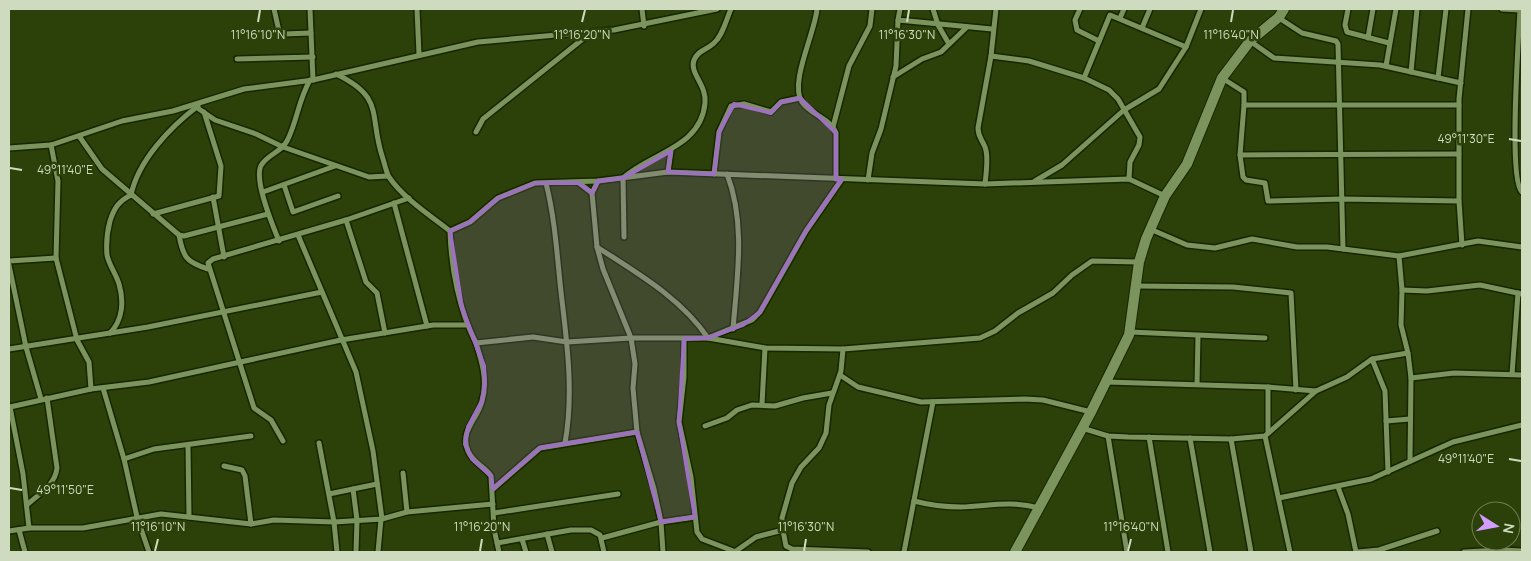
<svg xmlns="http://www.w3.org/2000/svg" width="1531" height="561" font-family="Manrope,sans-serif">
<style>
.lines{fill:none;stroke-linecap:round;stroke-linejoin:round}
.street-casing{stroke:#172500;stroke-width:8}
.secondary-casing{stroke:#172500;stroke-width:12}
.street{stroke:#7b935d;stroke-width:5}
.secondary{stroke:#7b935d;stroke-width:10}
.marked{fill:#9c72bf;fill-opacity:0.2;stroke:#9c72bf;stroke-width:4;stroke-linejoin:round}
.ticks{fill:none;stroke:#cedbbf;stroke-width:2}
.ticks-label{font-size:12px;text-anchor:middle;fill:#cedbbf;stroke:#2c4009;stroke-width:5;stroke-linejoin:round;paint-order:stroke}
</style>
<rect width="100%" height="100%" fill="#2c4009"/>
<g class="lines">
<defs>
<g id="street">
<polyline points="274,9 279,31 284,34 311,33"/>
<polyline points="310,9 313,80"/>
<polyline points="417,9 419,54"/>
<polyline points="642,9 644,26"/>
<path d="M817 9C815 33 789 83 802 102 811 115 830 118 836 133V179"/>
<polyline points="900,9 898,20 992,29"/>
<polyline points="933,9 938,25 949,44"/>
<polyline points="1080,9 1075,20 1077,30 1099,41"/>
<polyline points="1348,9 1345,25 1347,32 1389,43"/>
<polyline points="1502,9 1520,10"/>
<path d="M1520 9C1519 35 1508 180 1522 192"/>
<polyline points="1120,18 1124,9"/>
<polyline points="1279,18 1302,33 1336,41 1338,44 1343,249"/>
<polyline points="1142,28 1150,9"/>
<polyline points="1368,38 1373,9"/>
<polyline points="1250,41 1274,58 1380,65 1461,83"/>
<polyline points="991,56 1029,61 1084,78 1109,90 1118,99 1140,137 1139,145 1130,162 1129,179"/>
<polyline points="237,59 313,57"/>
<polyline points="1386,66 1396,9"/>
<polyline points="1411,72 1417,9"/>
<path d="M336 74C386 98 368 115 383 159 385 165 386 172 389 177 404 199 430 215 450 231 451 268 459 310 476 343L533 337 567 342 631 338 635 364 633 388 637 432 654 489 661 522 663 552"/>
<polyline points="893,77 922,59 941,52 967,27"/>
<polyline points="1084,78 1110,15 1186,47"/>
<polyline points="1222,78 1244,92 1244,105 1459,105"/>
<polyline points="1438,78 1446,9"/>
<polyline points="1244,105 1240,155 1243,177 1246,180 1265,183 1268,201 1342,199 1459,201"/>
<polyline points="196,107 215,120 256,134 283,147 369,177 388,176"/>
<polyline points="833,127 849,66 870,26 872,9"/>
<polyline points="476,132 483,119 589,34"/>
<polyline points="79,136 102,169 179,235 184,236 268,214"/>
<polyline points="9,148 51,145 122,121 173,111 244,89 313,80 478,42 614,30 717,9"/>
<polyline points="1240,155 1459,154"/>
<polyline points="668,172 671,151"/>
<polyline points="714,174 719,132 731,106 744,104 771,112 781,102 800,98"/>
<path d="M727 174C746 223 737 278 733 329"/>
<polyline points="868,180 872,153 881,129 896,66 898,20"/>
<polyline points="1035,181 1062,165 1124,110 1159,89 1186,47 1201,9"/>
<path d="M546 183C555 219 557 255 561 292 567 342 574 394 565 443"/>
<polyline points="579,183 592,193 597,247 603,269 631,338 708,338 752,320 760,312 806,231 842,179"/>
<path d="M985 184C986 173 989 157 985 147 982 139 978 137 978 128L991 56 996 9"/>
<polyline points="284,185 293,212 338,196"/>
<polyline points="263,192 335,166"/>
<polyline points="592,193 598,181"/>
<path d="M131 195C138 161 170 127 198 106"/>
<polyline points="213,197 224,257"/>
<polyline points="394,203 427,326"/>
<polyline points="153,214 219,196 221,166 204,112"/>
<polyline points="346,220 366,282 377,293 385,333"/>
<polyline points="1150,229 1187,245 1215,248 1252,239 1297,247 1327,247 1399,256 1478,241 1522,247"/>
<polyline points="450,231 470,222 498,198 535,183 598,181 668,172 985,184 1129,179 1165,196"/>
<path d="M179 235C183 257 186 262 208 269"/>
<polyline points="298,235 356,372 373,451 382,519"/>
<path d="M624 237 623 178C650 153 701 148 705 103 707 85 689 73 694 60 698 50 707 50 714 43 723 35 726 20 731 9"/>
<path d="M279 241C273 226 252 177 262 164 269 154 281 152 287 141 297 122 298 101 310 80"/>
<polyline points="1462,245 1459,201 1459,99 1468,9"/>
<path d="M597 247C637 273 681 298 708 338L765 348 843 349 980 338 995 331 1018 313 1053 293 1072 275 1092 261 1139 262"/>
<polyline points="1399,256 1402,290 1401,325 1408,353"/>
<polyline points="9,261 56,258"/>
<polyline points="9,265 26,347 41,399"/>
<polyline points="1136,286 1233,287 1291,293 1296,390"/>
<polyline points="1402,290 1427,291 1480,285 1522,294"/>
<polyline points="1130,332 1265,338"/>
<path d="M110 333C123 320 124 301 119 284 116 274 109 265 107 255 106 243 107 232 110 221 114 208 119 201 131 195"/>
<polyline points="684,339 684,377 679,422 691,477 697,532 702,539 736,552"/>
<path d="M476 343C482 362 488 381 482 401 478 419 459 431 468 451 473 463 484 466 491 476L494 529 499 552"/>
<polyline points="9,349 148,327 322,292"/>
<polyline points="1372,359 1385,391 1388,472"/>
<polyline points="1512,374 1518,293"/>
<polyline points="840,375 858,387 921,402 1025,399 1043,400 1091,412"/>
<polyline points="1107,382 1268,387 1316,391"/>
<polyline points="1197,384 1198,336"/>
<polyline points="1268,387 1268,433"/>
<polyline points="103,388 124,459 137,517 149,552"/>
<polyline points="91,389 149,382 341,340 433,325 467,325"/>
<polyline points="762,404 765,348"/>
<polyline points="1386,421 1410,419"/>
<polyline points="705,426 727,418 737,410 752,405 775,406 803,398 832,393"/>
<polyline points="1082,428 1108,436 1128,437 1231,439 1265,436 1316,391 1347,377 1372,359 1408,353 1411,378 1454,373 1522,375"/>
<polyline points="1108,436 1127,552"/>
<polyline points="1265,436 1290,552"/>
<polyline points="1149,437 1168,552"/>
<polyline points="1190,438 1210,552"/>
<polyline points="1231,439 1251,552"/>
<polyline points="283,441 271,420 254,408 208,263 213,259 346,220 409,198"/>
<polyline points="319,443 334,522 337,552"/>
<polyline points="188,445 189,517"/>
<polyline points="124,459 154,449 251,436"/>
<polyline points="1410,461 1411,378"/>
<polyline points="224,466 242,470 245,476 251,524"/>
<polyline points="403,473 407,512"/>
<polyline points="1338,487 1348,514 1356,552"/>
<polyline points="353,489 357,520 356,552"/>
<polyline points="493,489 540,448 637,432"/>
<polyline points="329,494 377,484"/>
<polyline points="1279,498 1371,479 1453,442 1522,425"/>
<path d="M914 501C929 505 944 507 961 507 990 506 1010 500 1039 508"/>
<path d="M28 504C40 493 55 485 57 468L47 398"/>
<polyline points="494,513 618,494"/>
<polyline points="29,528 83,528 161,514 251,524 274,520 334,522 382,519 407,512 493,504"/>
<polyline points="19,530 25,552"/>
<polyline points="783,530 786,546 792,549 868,552"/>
<polyline points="9,531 29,528 23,474 10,407 91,389 89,362 77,340 56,258 58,181 51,145"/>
<polyline points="547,534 552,552"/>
<polyline points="602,538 661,522 695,517"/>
<polyline points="522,539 526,552"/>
<polyline points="497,543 571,530 591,530 600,535 604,552"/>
<polyline points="736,551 756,537 783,530 782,518 792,483 801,467 819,448 826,433 829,405 841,371 843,349"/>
<polyline points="378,552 381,519"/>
<polyline points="904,552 933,402"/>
<polyline points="1358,552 1379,550 1437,531"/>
<polyline points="1464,552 1502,550 1522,551"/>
</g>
<polyline id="secondary" points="1015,552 1091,412 1129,335 1139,262 1146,239 1165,196 1187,164 1222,78 1250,41 1279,17 1284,9"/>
</defs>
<use href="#street" class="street-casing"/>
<use href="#secondary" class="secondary-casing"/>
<use href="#street" class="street"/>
<use href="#secondary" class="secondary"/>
</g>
<path class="marked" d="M800 98 836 133V179H842L806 231 760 312 743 325 708 338 684 339 679 422 695 517 661 522 637 432 540 448 493 489 491 476 472 459 465 444 468 427 482 401 485 383 484 366 462 308 450 231 470 222 498 198 535 183H579L592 193 598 181 623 178 671 151 668 172 714 174 719 132 734 104 771 113 781 102Z"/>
<path class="ticks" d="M258 22 260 10M582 22 585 10M907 22 909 10M1231 22 1233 10M1509 139 1521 141M10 168 22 170M1509 459 1521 461M10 488 22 490M155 551 158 539M480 551 482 539M804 551 806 539M1128 551 1131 539"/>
<g class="ticks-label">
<text x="258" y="39">11°16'10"N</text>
<text x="582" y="39">11°16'20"N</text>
<text x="907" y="39">11°16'30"N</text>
<text x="1231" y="39">11°16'40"N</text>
<text x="1466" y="143">49°11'30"E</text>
<text x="65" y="174">49°11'40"E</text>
<text x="1466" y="463">49°11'40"E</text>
<text x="65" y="494">49°11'50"E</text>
<text x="158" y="531">11°16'10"N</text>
<text x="482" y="531">11°16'20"N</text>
<text x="806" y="531">11°16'30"N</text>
<text x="1131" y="531">11°16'40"N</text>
</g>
<rect width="1531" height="561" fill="none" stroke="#cedbbf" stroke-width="20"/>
<g transform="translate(1496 526) rotate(101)"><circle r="24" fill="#2c4009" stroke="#6d7e52"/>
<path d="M0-4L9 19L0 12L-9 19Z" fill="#d19dfe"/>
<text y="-8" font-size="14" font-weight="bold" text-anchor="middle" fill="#cedbbf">N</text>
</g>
</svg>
